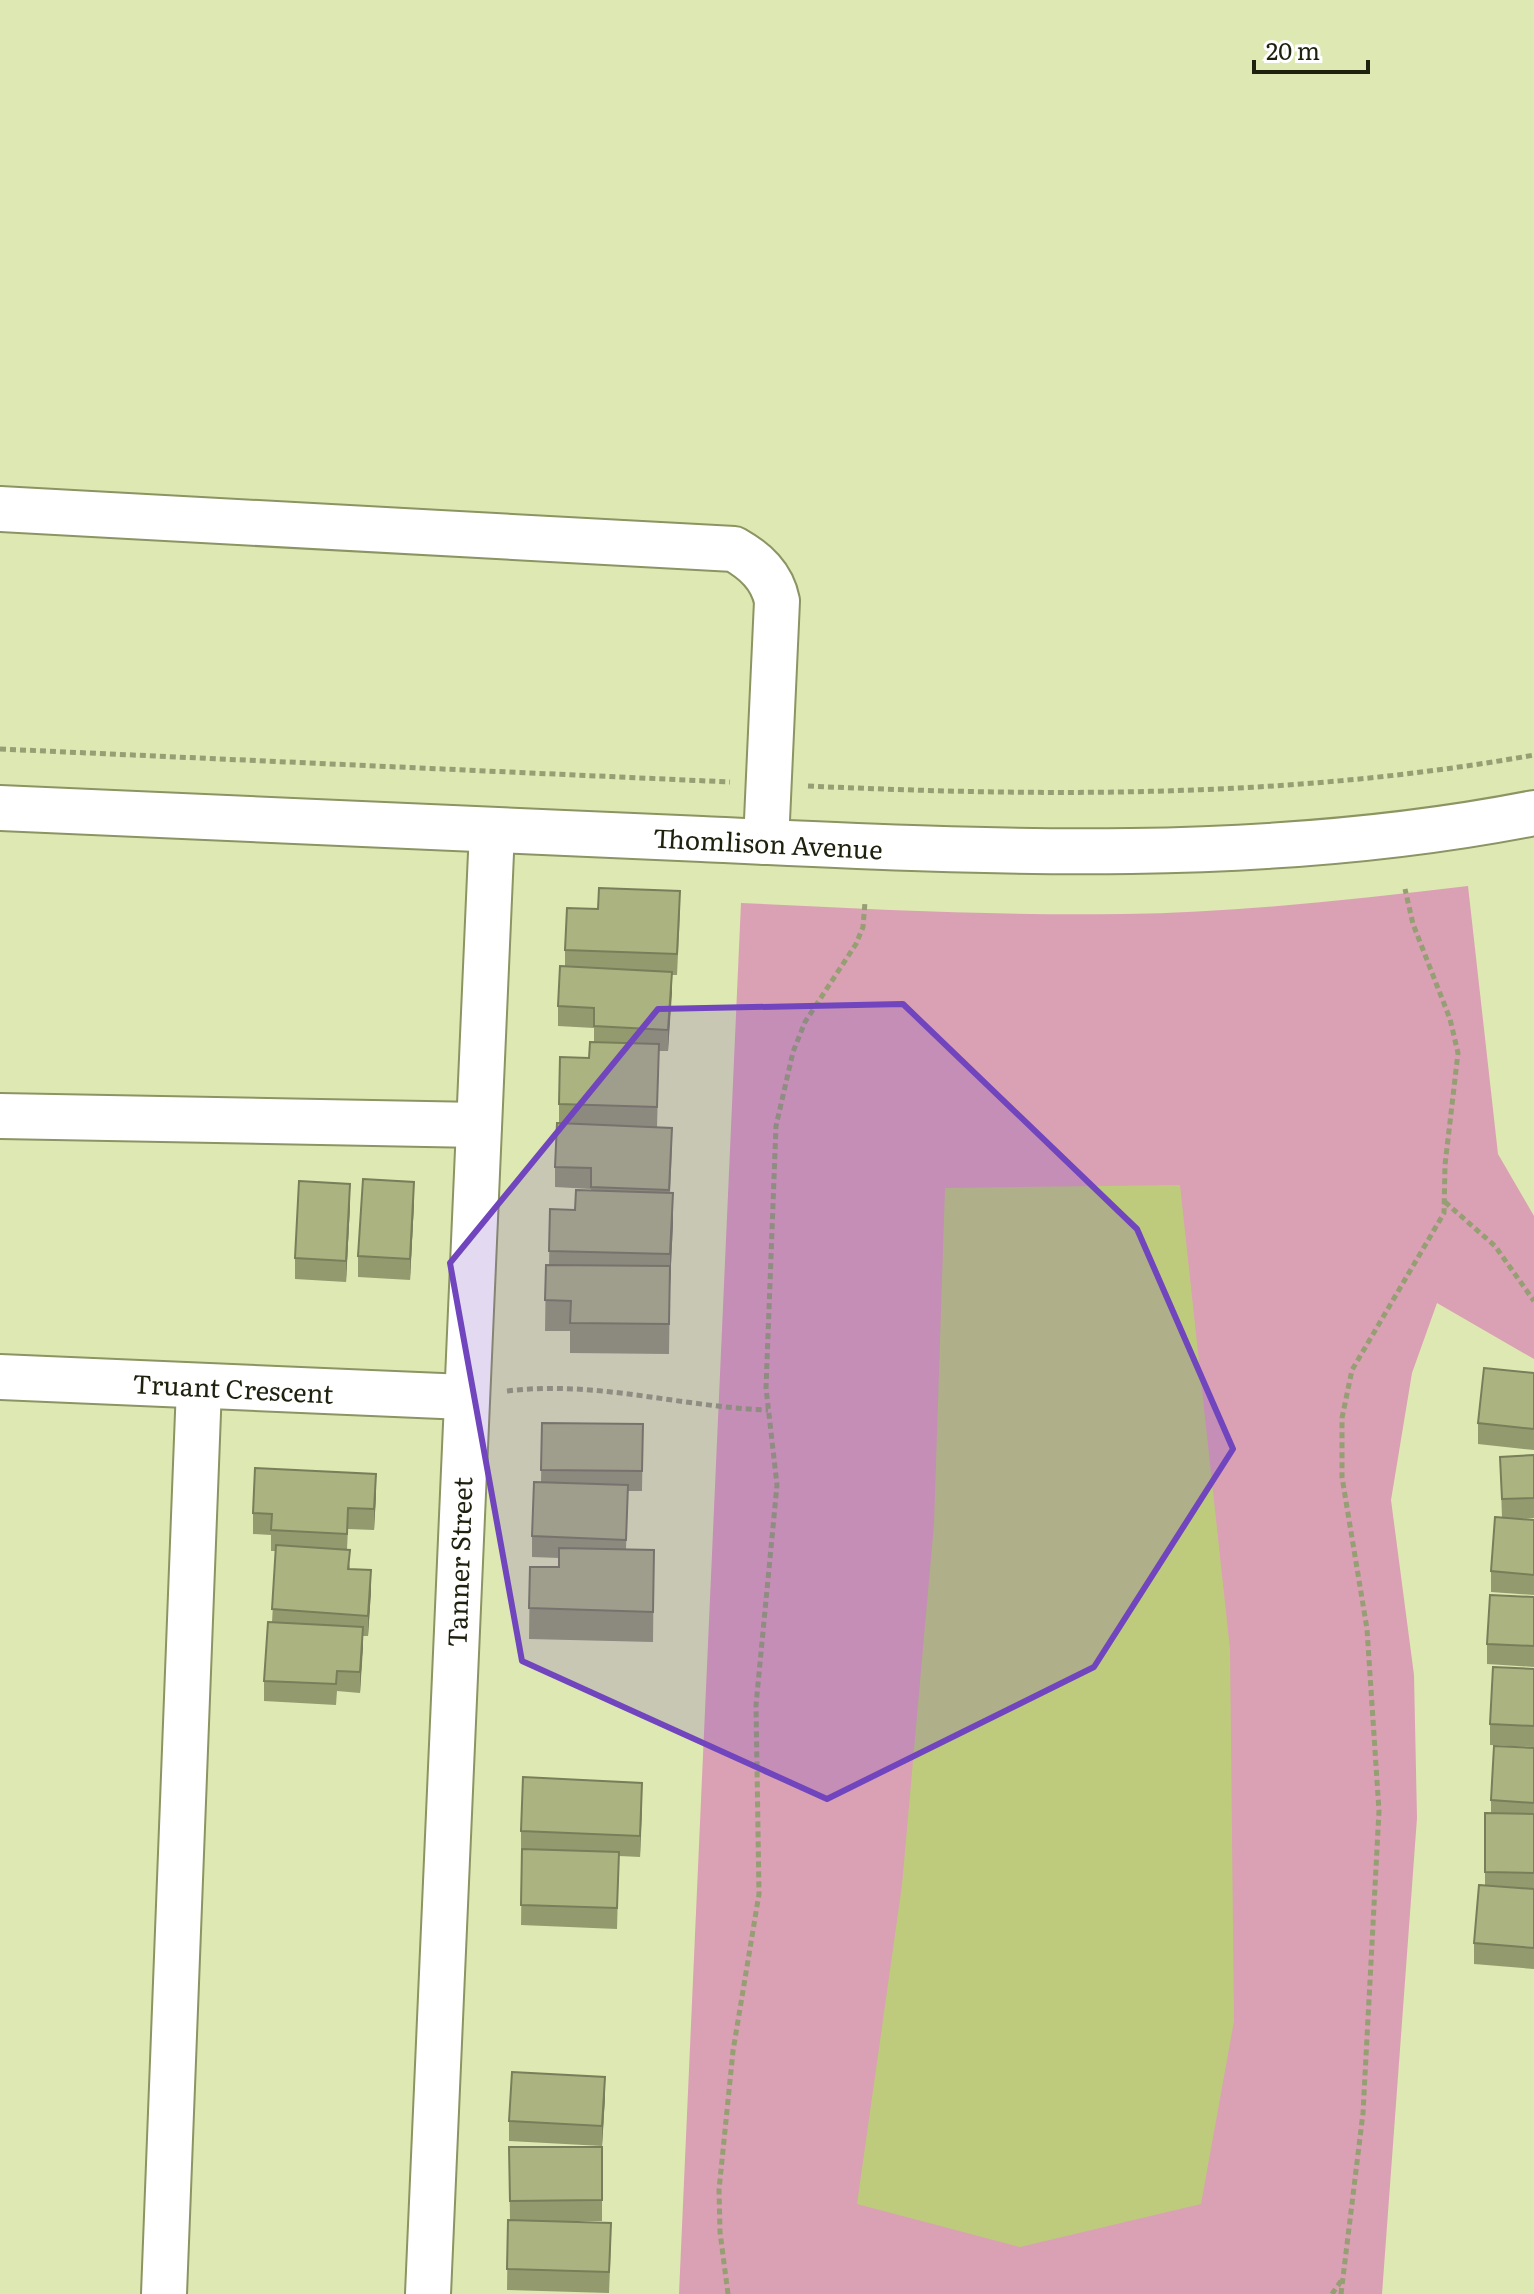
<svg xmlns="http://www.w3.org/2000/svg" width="1534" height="2294" font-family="Literata,serif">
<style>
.green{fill:#daa0b4}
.water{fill:#becb7d}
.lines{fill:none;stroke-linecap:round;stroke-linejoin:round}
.minor-casing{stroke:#8b9462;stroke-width:48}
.path{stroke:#969e74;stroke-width:5;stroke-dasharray:6 4;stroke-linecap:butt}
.minor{stroke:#fff;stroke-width:44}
.wall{fill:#939b6e}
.shaded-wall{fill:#787e5a}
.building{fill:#abb480;stroke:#787e5a;stroke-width:2}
.marked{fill:#7145bd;fill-opacity:0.2;stroke:#7145bd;stroke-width:6;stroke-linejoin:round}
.labels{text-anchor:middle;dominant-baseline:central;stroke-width:6;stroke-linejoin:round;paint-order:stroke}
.street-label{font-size:26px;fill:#1e210d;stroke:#fff}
</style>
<rect width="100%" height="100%" fill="#dee8b2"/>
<path class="green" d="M1468 886 1498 1154 1534 1216V1359L1437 1303 1412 1373 1391 1500 1414 1675 1417 1818 1382 2294H679L741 903C868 909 996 916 1123 914 1239 913 1354 899 1468 886Z"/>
<polygon class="water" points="1180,1185 1230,1649 1234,2021 1201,2204 1020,2247 857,2204 902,1885 934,1524 945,1188"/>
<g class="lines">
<defs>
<g id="minor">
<path d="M0 509 734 549C755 561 772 576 777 601L766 842"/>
<path d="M0 808C234 819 468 829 702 839 980 852 1260 867 1534 813"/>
<polyline points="0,1116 479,1125"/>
<polyline points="0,1377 465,1397"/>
<polyline points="164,2294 199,1387"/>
<polyline points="428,2294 492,830"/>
</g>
</defs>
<use href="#minor" class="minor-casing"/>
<g class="path">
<polyline points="0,749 730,782"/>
<path d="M808 786C1051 797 1294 798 1534 755"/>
<polyline points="1445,1202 1495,1246 1534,1301"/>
<path d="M507 1391C596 1380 680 1407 768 1410"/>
<polyline points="728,2294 720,2232 719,2190 733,2051 759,1894 756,1705 777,1485 766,1388 776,1126 793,1052 805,1022 856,944 863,927 865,902"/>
<polyline points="1332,2294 1341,2281"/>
<polyline points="1341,2294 1363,2113 1379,1811 1367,1629 1342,1477 1342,1418 1352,1370 1444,1213 1445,1165 1458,1053 1450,1019 1413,924 1405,889"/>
</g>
<use href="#minor" class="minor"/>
</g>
<g class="wall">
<polygon points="680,912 677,975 672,975 668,1051 659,1051 657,1128 672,1149 670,1193 673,1223 670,1285 669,1354 570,1353 570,1331 545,1331 546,1265 549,1265 550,1209 575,1210 591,1190 591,1189 555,1187 555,1167 559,1124 559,1104 589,1058 594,1042 594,1028 558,1026 558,1006 565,966 565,950"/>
<polygon points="414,1203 410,1280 358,1277 358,1256"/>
<polygon points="350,1205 346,1282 295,1279 295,1258"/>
<polygon points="1534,1373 1534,1450 1478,1444 1478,1423"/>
<polygon points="542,1423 643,1424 642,1491 628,1491 626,1549 654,1550 653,1642 529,1639 530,1567 559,1567 559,1558 532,1557 532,1536 541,1482"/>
<polygon points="1534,1455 1534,1518 1519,1519 1534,1520 1534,1595 1491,1592 1491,1571 1502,1518 1500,1457"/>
<polygon points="376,1495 374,1530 348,1529 347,1549 350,1569 371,1591 368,1636 363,1636 360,1693 337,1691 336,1705 264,1701 264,1681 272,1622 276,1551 271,1551 271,1535 253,1534 253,1513"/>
<polygon points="1534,1597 1534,1667 1487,1664 1487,1644"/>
<polygon points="1534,1669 1534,1747 1490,1745 1490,1724"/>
<polygon points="1534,1748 1534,1969 1474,1964 1474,1943 1485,1886 1485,1813 1491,1813 1491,1800"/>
<polygon points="642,1803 640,1857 619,1856 617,1929 521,1925 522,1851 521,1851 521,1831"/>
<polygon points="605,2097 602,2146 509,2141 509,2121"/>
<polygon points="509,2147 602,2147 602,2221 545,2221 611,2244 609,2293 507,2290 508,2220 510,2220"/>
</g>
<g class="shaded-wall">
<polygon points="672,972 672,993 668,1051 668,1030"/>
<polygon points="414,1182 414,1203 410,1280 410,1259"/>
<polygon points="350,1184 350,1205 346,1282 346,1261"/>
<polygon points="673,1193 673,1223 670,1285 670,1254"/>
<polygon points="376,1474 376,1495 374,1530 374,1509"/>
<polygon points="371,1570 371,1591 368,1636 368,1616"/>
<polygon points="363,1627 363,1648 360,1693 360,1672"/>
<polygon points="642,1783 642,1803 640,1857 640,1836"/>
<polygon points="605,2077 605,2097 602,2146 602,2126"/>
</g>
<g class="building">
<polygon points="599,888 680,891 677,954 565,950 567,908 598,909"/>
<polygon points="560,966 672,972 668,1030 594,1026 594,1008 558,1006"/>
<polygon points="590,1042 659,1044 657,1107 559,1104 560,1057 589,1058"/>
<polygon points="557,1123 672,1128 669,1190 591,1187 591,1168 555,1167"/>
<polygon points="363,1179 414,1182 410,1259 358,1256"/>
<polygon points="299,1181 350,1184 346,1261 295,1258"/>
<polygon points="576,1190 673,1193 670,1254 549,1251 550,1209 575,1210"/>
<polygon points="546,1265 670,1266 669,1324 570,1323 571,1301 545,1300"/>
<polygon points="1484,1368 1534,1373 1534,1429 1478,1423"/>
<polygon points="542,1423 643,1424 642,1471 541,1470"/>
<polygon points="1534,1455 1534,1498 1502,1499 1500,1457"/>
<polygon points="255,1468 376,1474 374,1509 348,1508 347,1534 271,1530 272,1514 253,1513"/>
<polygon points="534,1482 628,1485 626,1540 532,1536"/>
<polygon points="1495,1517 1534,1520 1534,1575 1491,1571"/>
<polygon points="276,1545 350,1550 348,1569 371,1570 368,1616 272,1609"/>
<polygon points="559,1548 654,1550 653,1612 529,1608 530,1567 559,1567"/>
<polygon points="1490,1595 1534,1597 1534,1646 1487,1644"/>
<polygon points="268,1622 363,1627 360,1672 337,1671 336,1684 264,1681"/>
<polygon points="1493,1667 1534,1669 1534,1726 1490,1724"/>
<polygon points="1494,1746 1534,1748 1534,1803 1491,1800"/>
<polygon points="523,1777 642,1783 640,1836 521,1831"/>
<polygon points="1485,1813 1534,1814 1534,1873 1485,1872"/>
<polygon points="522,1849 619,1852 617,1908 521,1905"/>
<polygon points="1479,1885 1534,1889 1534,1948 1474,1943"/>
<polygon points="512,2072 605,2077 602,2126 509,2121"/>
<polygon points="509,2147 602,2147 602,2200 510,2201"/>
<polygon points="508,2220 611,2223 609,2272 507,2269"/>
</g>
<path class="marked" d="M903 1004 1137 1229 1233 1449 1094 1667 827 1799 522 1661 450 1263 658 1009Z"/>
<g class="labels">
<g class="street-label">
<text transform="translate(768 842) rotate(3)">Thomlison Avenue</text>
<text transform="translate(233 1387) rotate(3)">Truant Crescent</text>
<text transform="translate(458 1562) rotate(-88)">Tanner Street</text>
</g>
</g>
<path d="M1254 60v12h114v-12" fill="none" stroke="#1e210d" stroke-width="4"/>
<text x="1266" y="60" font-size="24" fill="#1e210d" stroke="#ffffff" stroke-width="6" paint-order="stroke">20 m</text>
</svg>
